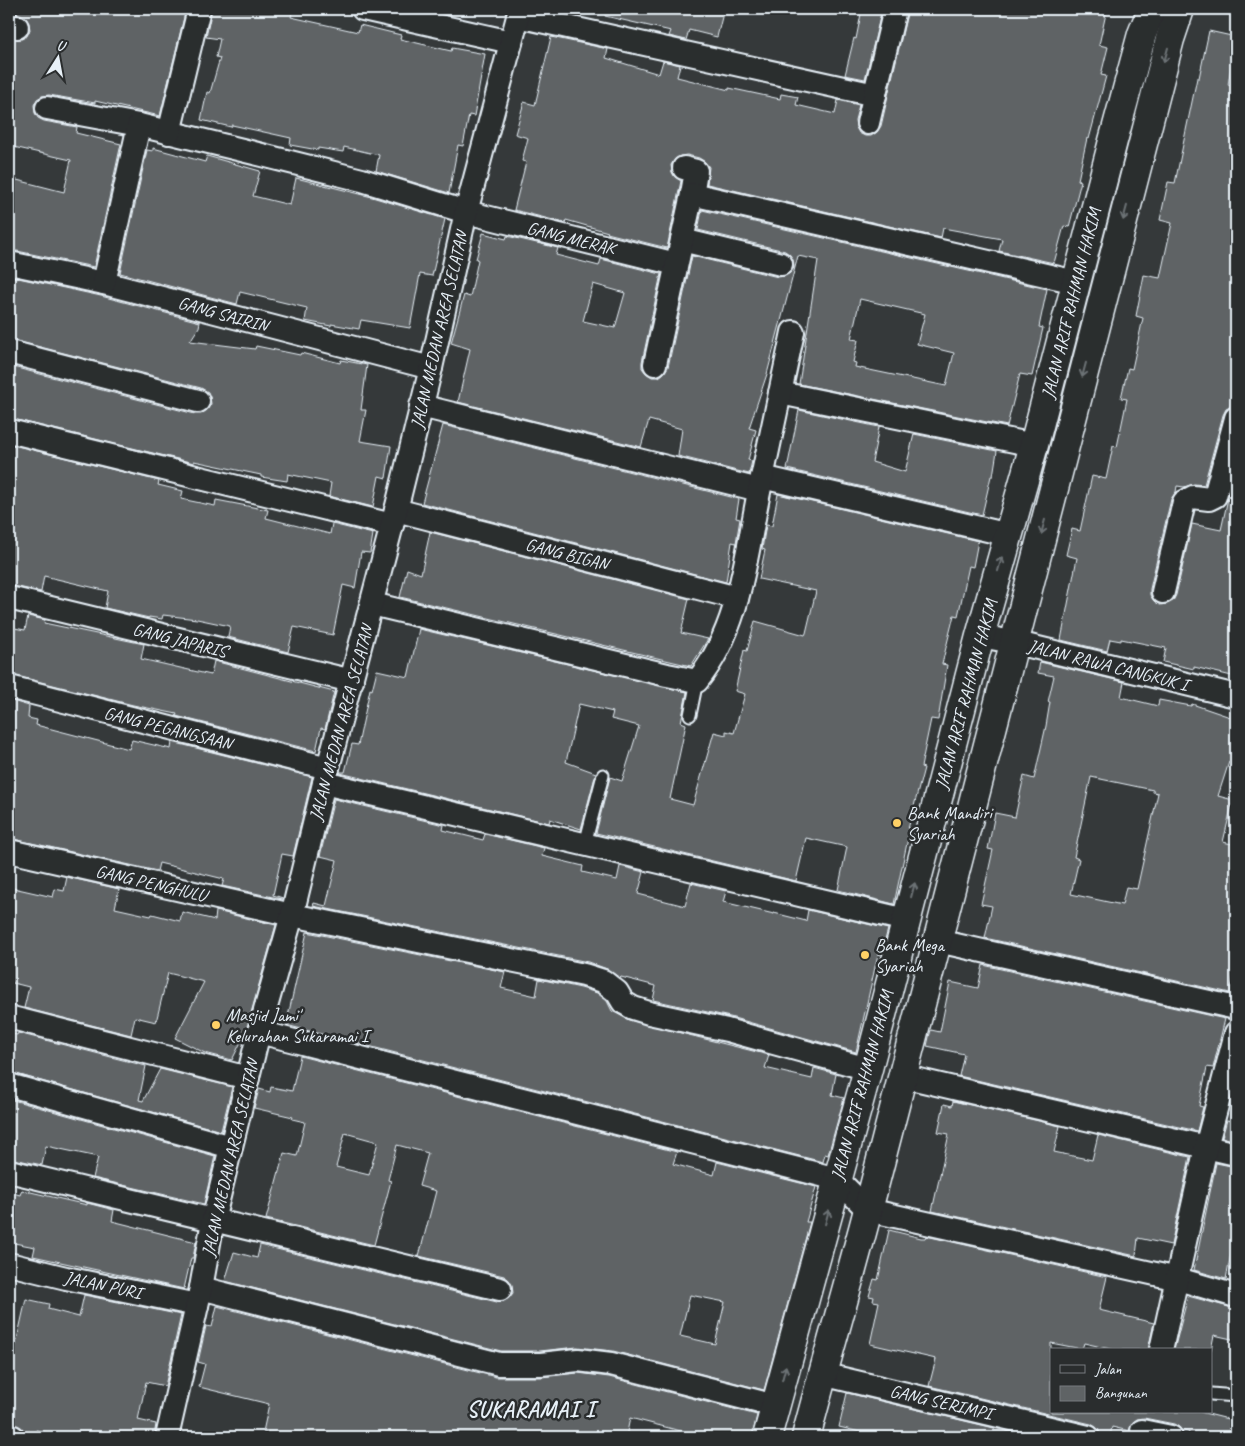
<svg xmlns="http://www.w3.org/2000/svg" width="1245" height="1446" font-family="Caveat,sans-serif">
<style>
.building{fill:#5f6365;stroke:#e8f1f8;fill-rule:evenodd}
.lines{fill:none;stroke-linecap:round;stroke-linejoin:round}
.lane-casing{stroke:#e8f1f8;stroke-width:15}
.street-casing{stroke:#e8f1f8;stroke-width:26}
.secondary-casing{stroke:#e8f1f8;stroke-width:31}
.lane{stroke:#2a2d2e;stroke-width:11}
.street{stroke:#2a2d2e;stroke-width:22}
.secondary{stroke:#2a2d2e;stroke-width:28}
.oneway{stroke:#6c7275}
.poi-dot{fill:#ffd166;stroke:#2a2d2e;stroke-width:2}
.labels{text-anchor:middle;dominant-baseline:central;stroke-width:5;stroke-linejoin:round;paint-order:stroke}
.street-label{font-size:18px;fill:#e8f1f8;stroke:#2a2d2e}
.poi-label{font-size:18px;fill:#e8f1f8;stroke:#2a2d2e;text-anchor:start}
.district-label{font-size:22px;font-weight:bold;letter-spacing:1px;fill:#e8f1f8;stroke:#2a2d2e}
</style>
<rect width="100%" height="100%" fill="#35393a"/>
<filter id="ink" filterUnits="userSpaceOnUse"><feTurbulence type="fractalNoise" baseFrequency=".02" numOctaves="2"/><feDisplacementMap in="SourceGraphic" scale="10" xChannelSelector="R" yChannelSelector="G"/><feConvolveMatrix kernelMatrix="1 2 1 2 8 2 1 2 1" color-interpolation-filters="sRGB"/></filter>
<g filter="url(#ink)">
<g class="building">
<polygon points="9,9 186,9 160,116 95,101 95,103 49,95 42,96 37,99 34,105 35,113 38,118 44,121 77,127 76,133 121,144 94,267 17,251 9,252 9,178 64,192 71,160 9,146 9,38 21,39 27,36 30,30 29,23 26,18 20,14 9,12"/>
<polygon points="212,9 293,9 291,17 358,32 360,25 401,35 400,39 451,51 452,48 485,54 474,116 469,115 463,146 458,145 449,193 376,171 379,155 344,147 343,152 318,148 318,150 290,145 291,138 232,125 231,127 201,120 207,92 210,93 220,58 216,57 220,39 206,37"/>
<polygon points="606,9 724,9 717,37 689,30 686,40 669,36 671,31 605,16"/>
<polygon points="862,9 882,9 865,79 845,75 854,38 856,39"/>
<polygon points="908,9 1107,9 1099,45 1108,47 1101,75 1106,76 1089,139 1087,138 1078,180 1081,181 1069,227 1064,226 1054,263 999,251 1002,239 943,228 941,238 707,184 709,167 705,162 699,158 687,155 680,156 675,159 671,165 672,172 675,177 681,181 667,248 607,233 608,232 566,220 565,223 514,210 526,162 522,161 528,138 515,134 524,102 535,105 551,37 608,49 606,58 659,74 663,61 680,65 677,77 729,90 729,88 780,99 781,94 798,97 796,105 835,114 838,100 859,105 855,120 856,127 859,133 865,136 871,136 877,132 881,126"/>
<polygon points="1209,31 1236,37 1228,85 1236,87 1236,380 1230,407 1226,409 1223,415 1204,485 1194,484 1184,487 1177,486 1176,492 1171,499 1150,589 1150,595 1154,601 1160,605 1167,604 1173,601 1176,595 1192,524 1221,530 1229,494 1236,495 1236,677 1194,667 1194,669 1163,662 1166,648 1121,639 1121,641 1110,639 1107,651 1061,640 1077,558 1066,555 1072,529 1080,531 1092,476 1106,479 1113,446 1117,447 1127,399 1121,398 1128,368 1132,369 1143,318 1136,316 1144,275 1160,278 1172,223 1160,220 1168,182 1175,183 1197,78 1199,78"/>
<polygon points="153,148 205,162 207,156 260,171 253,196 290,205 296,178 372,197 445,219 432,276 420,274 410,328 361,320 359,329 331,324 331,326 305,321 307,308 240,292 237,304 120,273 147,150 153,151"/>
<path d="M702 210 1047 289 1039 327 1043 328 1032 376 1020 374 1007 426 799 384 818 260 798 256 767 374 749 428 756 430 748 460 752 461 749 474 678 456 682 429 649 420 641 447 458 402 470 349 451 343 464 295 470 297 478 260 476 259 483 233 506 239 507 236 558 248 556 255 599 266 601 259 661 274 642 362V368L646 373 652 377H659L664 373 668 367 692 256 778 277 785 276 790 273 794 268 793 260 790 255 785 251 698 230ZM593 284 625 293 615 328 583 321ZM860 299 925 314 917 344 954 353 946 386 855 367 856 363 853 362 858 340 851 339Z"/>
<polygon points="9,276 101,296 200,322 199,327 190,341 255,349 256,346 300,355 301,353 340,363 341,360 367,365 361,410 366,410 360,441 391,446 386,478 379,476 373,507 329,496 331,483 288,474 287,481 261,477 261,475 194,461 194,463 9,418 9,366 195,414 201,414 207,410 211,404 210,397 208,392 201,388 9,339"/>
<polygon points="799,410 879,427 872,462 905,472 914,434 997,451 993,476 991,476 982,515 787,469"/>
<polygon points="443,425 739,499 736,518 740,519 736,543 732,542 726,582 422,503"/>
<polygon points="9,444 159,481 158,485 183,491 181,499 215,506 216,500 268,510 266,518 330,534 332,524 373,534 370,553 361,552 355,588 343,585 333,635 294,627 288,652 228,637 230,626 197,619 163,615 162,619 149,617 149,618 105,608 108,591 44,576 41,592 9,585"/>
<polygon points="778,494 978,541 973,567 969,566 958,616 954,615 942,664 947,665 938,720 931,719 921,767 924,768 908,829 910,829 894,904 838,890 847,847 806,838 796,881 596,833 610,777 622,781 639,726 611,719 613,712 579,704 566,762 596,773 581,829 550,819 549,823 340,773 341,772 345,772 352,744 358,745 370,689 372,690 377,670 408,677 419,629 687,692 681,722 686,724 670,799 693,805 714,732 726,735 726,731 734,733 745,694 735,691 744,650 747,651 755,621 805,635 806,633 816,591 759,579 765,550 762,549 766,525 772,526"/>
<polygon points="430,532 689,599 681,633 708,639 691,666 400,597 407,569 421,574"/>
<polygon points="28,616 45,620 44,623 144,644 141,659 211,675 214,661 334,692 325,729 321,728 316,751 176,716 177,714 133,705 9,674 9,627 25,630"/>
<path d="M1040 662 1124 682 1121 697 1158 706 1159 700 1191 706 1192 704 1236 719V765L1229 762 1218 796 1233 800 1223 842 1236 845V965L1230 993 985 938 992 906 981 904 993 850 988 849 995 813 1015 817 1024 776 1034 779 1046 726 1050 702H1048L1054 676 1038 673ZM1091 777 1153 790V792L1158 793 1137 889 1126 887 1122 905 1071 894 1079 859 1074 857Z"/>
<polygon points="9,700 29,706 28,718 37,720 36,725 129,749 132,740 171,749 172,742 312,777 293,856 282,854 273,895 283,898 282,899 222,886 224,879 159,863 157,871 9,838"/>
<polygon points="334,799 444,825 443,830 483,840 485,834 544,848 542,856 583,866 582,872 617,880 620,866 644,872 638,894 685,906 691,883 726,891 723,902 774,914 774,913 806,921 808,910 888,929 881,955 878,954 856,1052 730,1017 653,1000 656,986 621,977 620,978 607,969 588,962 313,906 314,903 326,906 337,860 320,856"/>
<polygon points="67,877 119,889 115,908 151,916 152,914 180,921 182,912 215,920 216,911 276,925 245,1034 232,1060 205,1053 175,1038 204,982 168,973 156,1022 135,1017 131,1035 24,1008 29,987 9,982 9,887 53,897 55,889 64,891"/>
<polygon points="307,932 505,972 501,988 536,996 539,979 581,988 597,993 607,1001 612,1011 629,1020 769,1055 765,1068 812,1079 814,1068 836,1074 832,1095 844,1098 828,1155 825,1154 823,1162 286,1025"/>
<polygon points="983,965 1225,1019 1213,1068 1207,1067 1199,1106 1203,1107 1197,1131 959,1076 964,1054 927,1046 929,1037 931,1030 940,1032 950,982 978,988"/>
<polygon points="9,1033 17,1035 18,1033 146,1066 139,1100 143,1101 160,1069 232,1087 221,1131 9,1072"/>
<path d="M300 1056 677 1152 673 1164 714 1175 717 1162 816 1187 806 1222H810L764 1390 613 1351 577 1347 540 1351H501L225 1281 234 1252 257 1258 260 1245 497 1302 504 1301 509 1298 513 1293 512 1285 509 1280 504 1276 419 1256 436 1191 419 1186 428 1153 397 1145 388 1180 391 1181 374 1245 266 1219 284 1153 297 1156 305 1122 292 1119 293 1117 254 1108 259 1089 270 1092 271 1087 292 1091ZM345 1133 378 1142 369 1175 336 1167ZM690 1295 725 1302 715 1344 680 1336Z"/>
<polygon points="9,1099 215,1156 204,1204 93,1178 98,1157 46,1146 42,1165 9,1158"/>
<polygon points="953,1101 1060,1126 1054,1152 1092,1160 1098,1135 1190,1157 1171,1245 1138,1238 1136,1256 932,1211 949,1134 938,1132 944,1104 952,1106"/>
<polygon points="1227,1120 1236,1122 1236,1141 1222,1137"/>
<polygon points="1216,1163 1236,1167 1236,1244 1233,1244 1226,1279 1194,1270"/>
<polygon points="22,1190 87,1205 87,1203 114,1210 112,1221 196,1242 193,1258 191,1258 184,1289 33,1256 35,1247 9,1242 9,1192 20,1195"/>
<polygon points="889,1230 921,1238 925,1238 926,1236 1107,1277 1099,1310 1154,1323 1148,1350 1115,1350 1084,1343 1082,1349 1051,1343 1051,1412 1200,1412 1236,1421 1236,1437 1188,1437 1189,1432 1182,1431 1179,1427 1174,1424 1144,1418 1137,1419 1133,1422 1129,1431 1112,1427 1110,1436 1101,1434 1097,1428 1091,1424 929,1386 936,1359 870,1344 879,1302 873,1301 874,1297 869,1296 874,1279 878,1280"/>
<polygon points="84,1295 181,1315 165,1386 146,1382 138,1420 156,1424 154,1437 68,1437 36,1430 35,1437 26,1437 24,1430 19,1426 9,1422 9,1352 14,1353 26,1299 49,1304 48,1309 79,1317"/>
<polygon points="1188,1296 1236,1309 1236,1340 1214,1335 1211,1350 1174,1350"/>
<polygon points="217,1306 496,1377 541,1377 578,1373 609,1377 757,1415 752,1437 704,1437 630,1418 626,1437 398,1437 376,1432 374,1437 284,1437 263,1432 269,1404 199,1387 205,1364 198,1362 206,1326 212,1327"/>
<polygon points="847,1393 1032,1437 881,1437 839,1427"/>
</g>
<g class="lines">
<defs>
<g id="lane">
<polyline points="690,715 697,681"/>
<polyline points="585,844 603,775"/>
<polyline points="1211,1394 1236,1396"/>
</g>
<g id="street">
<polyline points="363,9 511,42"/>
<polyline points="518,16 875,95"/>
<polyline points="9,25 17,27"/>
<polyline points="47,108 139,125 242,150 362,180 466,212 676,264"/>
<polyline points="868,123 895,9"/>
<polyline points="169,133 199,9"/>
<polyline points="684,168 696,171 692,194"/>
<polyline points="682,240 781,264"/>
<polyline points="14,264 104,283 431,368"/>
<polyline points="104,283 139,125"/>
<polyline points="9,352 198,401"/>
<polyline points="655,364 692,194 1076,282"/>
<polyline points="780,393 1034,445"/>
<polyline points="421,406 759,490"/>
<polyline points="9,431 392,525"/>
<polyline points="762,477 1009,535"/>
<polyline points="396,510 737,598"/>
<polyline points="1163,592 1184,502 1193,497 1209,499 1215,496 1236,418"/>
<polyline points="9,598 352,681"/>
<path d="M372 604 667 675 697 681C740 629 746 555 759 492 770 439 782 385 793 332"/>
<polyline points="980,636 1013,642 1236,696"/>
<polyline points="9,687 328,768"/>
<polyline points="324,783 906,920"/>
<polyline points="9,851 292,915 584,975 603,981 617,992 623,1002 633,1008 649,1013 727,1030 868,1069"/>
<polyline points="938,941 1236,1008"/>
<polyline points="12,1018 248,1078"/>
<polyline points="259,1032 837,1179 868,1210 1178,1279 1236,1296"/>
<polyline points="902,1076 1236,1154"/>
<polyline points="9,1085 231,1147"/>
<polyline points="9,1171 500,1289"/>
<polyline points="9,1264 66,1278 197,1305"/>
<polyline points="201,1288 499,1364 541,1364 578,1360 611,1364 775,1406"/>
<polyline points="1161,1350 1206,1147 1236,1033"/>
<polyline points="822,1374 1088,1437"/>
<polyline points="1142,1431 1171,1437"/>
<polyline points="9,1435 13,1437"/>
<polyline points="167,1437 201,1288 213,1221 231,1147 259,1032 292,915 324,783 396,510 431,368 466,212 520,9"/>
</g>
<g id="secondary">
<polyline points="767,1437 868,1069 980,636 1034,445 1113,141 1142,34 1152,9"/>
<path d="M806 1437C826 1360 849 1283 869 1206 970 817 1069 428 1170 39L1180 9"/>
</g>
</defs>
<use href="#lane" class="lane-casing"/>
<use href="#street" class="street-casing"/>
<use href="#secondary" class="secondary-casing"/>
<use href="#lane" class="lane"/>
<use href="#street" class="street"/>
<use href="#secondary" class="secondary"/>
</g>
<defs><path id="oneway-shaft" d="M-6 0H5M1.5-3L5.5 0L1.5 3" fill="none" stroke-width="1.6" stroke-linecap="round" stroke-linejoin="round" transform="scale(1.25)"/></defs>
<g class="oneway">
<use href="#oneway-shaft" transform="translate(1166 55) rotate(105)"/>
<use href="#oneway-shaft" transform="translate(1125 213) rotate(105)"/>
<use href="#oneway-shaft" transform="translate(1084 370) rotate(105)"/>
<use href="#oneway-shaft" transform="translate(1043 527) rotate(105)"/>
<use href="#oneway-shaft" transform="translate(1000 564) rotate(-74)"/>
<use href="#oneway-shaft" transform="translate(913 890) rotate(-75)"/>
<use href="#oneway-shaft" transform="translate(827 1217) rotate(-75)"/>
<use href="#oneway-shaft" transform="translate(784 1373) rotate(-75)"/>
</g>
</g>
<g class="poi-dot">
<circle cx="897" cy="823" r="5"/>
<circle cx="865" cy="955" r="5"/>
<circle cx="216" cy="1025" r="5"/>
</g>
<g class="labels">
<g class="street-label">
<text transform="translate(571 238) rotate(14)">GANG MERAK</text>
<text transform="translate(1071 303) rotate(-76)">JALAN ARIF RAHMAN HAKIM</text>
<text transform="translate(223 314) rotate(15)">GANG SAIRIN</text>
<text transform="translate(439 330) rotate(-77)">JALAN MEDAN AREA SELATAN</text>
<text transform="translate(567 554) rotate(14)">GANG BIGAN</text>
<text transform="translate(180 640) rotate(14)">GANG JAPARIS</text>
<text transform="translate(1108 665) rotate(14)">JALAN RAWA CANGKUK I</text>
<text transform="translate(966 694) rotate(-75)">JALAN ARIF RAHMAN HAKIM</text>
<text transform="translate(341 723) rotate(-75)">JALAN MEDAN AREA SELATAN</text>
<text transform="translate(168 728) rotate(14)">GANG PEGANGSAAN</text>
<text transform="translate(151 883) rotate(13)">GANG PENGHULU</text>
<text transform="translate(862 1085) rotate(-75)">JALAN ARIF RAHMAN HAKIM</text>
<text transform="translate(230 1158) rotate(-77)">JALAN MEDAN AREA SELATAN</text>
<text transform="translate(103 1285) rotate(12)">JALAN PURI</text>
<text transform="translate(941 1402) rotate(13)">GANG SERIMPI</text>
</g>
<g class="poi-label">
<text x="907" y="813">Bank Mandiri<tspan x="907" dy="21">Syariah</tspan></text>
<text x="875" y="945">Bank Mega<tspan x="875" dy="21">Syariah</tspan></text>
<text x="226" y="1015">Masjid Jami'<tspan x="226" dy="21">Kelurahan Sukaramai I</tspan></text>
</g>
<g class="district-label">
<text x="531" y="1410">SUKARAMAI I</text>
</g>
</g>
<rect width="1245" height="1446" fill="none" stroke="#2a2d2e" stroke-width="30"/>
<rect x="15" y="15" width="1215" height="1416" fill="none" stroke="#e8f1f8" stroke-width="2" filter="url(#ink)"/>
<rect x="1050" y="1348" width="162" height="65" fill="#2a2d2e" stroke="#767b7f"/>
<rect x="1060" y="1365" width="25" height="8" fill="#2a2d2e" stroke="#767b7f"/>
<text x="1095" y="1374" font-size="15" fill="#e8f1f8">Jalan</text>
<rect x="1060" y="1386" width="25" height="15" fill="#5f6365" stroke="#767b7f"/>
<text x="1095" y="1398" font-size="15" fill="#e8f1f8">Bangunan</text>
<g transform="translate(58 58) rotate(11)" stroke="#2a2d2e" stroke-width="4" paint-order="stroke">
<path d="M0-4L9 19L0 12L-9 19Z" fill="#e8f1f8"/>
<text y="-8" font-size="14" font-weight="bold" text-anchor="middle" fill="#e8f1f8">U</text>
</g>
</svg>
